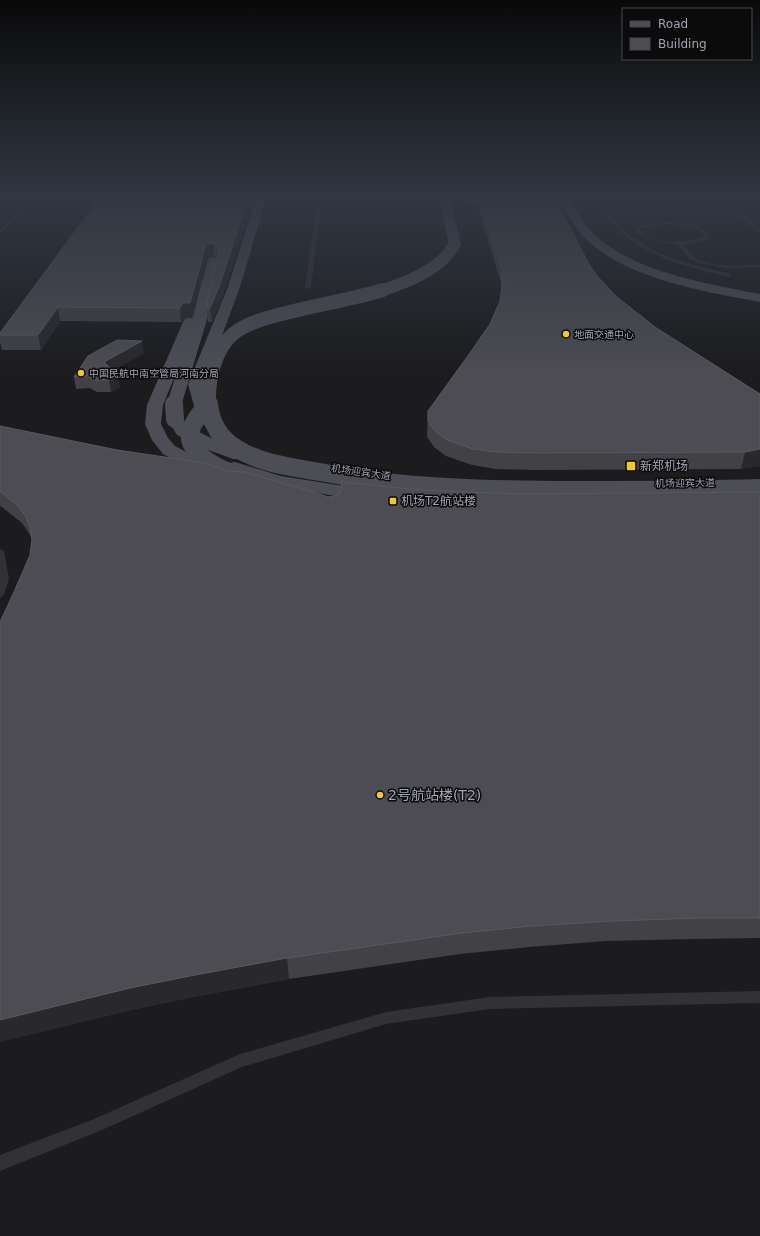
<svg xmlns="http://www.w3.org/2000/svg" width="760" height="1236" font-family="'DejaVu Sans','Noto Sans SC',sans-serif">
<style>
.built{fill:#1c1c1e}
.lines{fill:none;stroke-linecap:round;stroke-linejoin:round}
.primary-tunnel-far1{stroke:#2d2e31;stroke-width:12;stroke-dasharray:12 5.5;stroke-linecap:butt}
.primary-tunnel{stroke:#2d2e31;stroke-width:14;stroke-dasharray:14 7;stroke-linecap:butt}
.service{fill:#313136;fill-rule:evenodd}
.primary{fill:#4d4d55;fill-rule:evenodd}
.primary-bridge-far2{stroke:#4d4d55;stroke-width:12}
.primary-bridge-far1{stroke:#4d4d55;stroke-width:14}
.primary-bridge{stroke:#4d4d55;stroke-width:18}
.wall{fill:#414146}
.shaded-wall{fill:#29292c}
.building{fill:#4c4c52;stroke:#595a61}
.poi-dot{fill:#efc92a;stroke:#0b0b0c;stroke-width:1.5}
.labels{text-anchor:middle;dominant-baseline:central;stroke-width:3;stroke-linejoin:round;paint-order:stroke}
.far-poi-label{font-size:10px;fill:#a1a4b2;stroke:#0b0b0c;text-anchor:start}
.far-street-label{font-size:10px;fill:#a1a4b2;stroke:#0b0b0c}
.poi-label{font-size:12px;fill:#a1a4b2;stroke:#0b0b0c;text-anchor:start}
.near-poi-label{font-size:14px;fill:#a1a4b2;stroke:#0b0b0c;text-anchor:start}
</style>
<rect width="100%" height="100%" fill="#101011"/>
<rect class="built" x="0" y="199" width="760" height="1037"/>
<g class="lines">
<polyline class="primary-tunnel-far1" points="203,291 207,280"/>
<polyline class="primary-tunnel" points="190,322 203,290"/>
<g class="service">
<polygon points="30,199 34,199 0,234 0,230"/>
<polygon points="318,199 322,199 311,287 308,289 305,287"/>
<polygon points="714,199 718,199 723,204 721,205 669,207 667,206 669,205 718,203"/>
<path d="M607 213H736L744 215 760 231V234L740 217 736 215H610C641 255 685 263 731 274V276L729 277C681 265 636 256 605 214Z"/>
<path d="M664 222C680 222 701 222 710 236L704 241 683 245C687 249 690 254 694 257 710 269 741 265 760 265V267L726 268 699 263 690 259 678 245 652 240 637 233 636 230 639 226ZM664 224C677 225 697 224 705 236 693 244 649 245 640 230L642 228Z"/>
<polygon points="0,549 4,551 9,579 4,595 0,598"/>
<polygon points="760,991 760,1003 490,1009 386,1024 242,1067 102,1130 0,1171 0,1155 94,1119 240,1054 386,1012 490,997"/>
</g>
<g class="primary">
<polygon points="256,199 266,199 240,287 204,384 213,415 221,424 219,428 213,429 207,428 199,420 197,417 188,384 228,287"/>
<polygon points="440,199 450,199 461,244 459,246 451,246 449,244"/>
<polygon points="466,199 480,199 481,200 476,203 467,201"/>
<path d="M557 199H567C576 211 584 225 595 235 634 272 709 284 760 294V302C707 292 628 279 588 241 575 229 567 213 557 199Z"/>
<polygon points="190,318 195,319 197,322 163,405 161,424 168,438 175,446 218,469 221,473 218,477 212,478 206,477 163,454 152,440 145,424 147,405 183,322 185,319"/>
<polygon points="175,414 181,416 189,427 215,440 236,449 258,451 261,455 258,459 252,460 233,459 203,448 177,435 167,419 169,416"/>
<polygon points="235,462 281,476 369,490 376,492 378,496 376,500 369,502 278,486 229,471 226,467 229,463"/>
</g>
<g class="primary-bridge-far2">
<polyline points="206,291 213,263"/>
<path d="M380 291C401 284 424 276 441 261 447 256 451 250 455 244"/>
</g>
<g class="primary-bridge-far1">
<polyline points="174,405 199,322 207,290"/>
<polyline points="207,405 208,403"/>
<path d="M209 405C208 381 214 350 233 334 252 319 279 315 302 309 329 303 356 298 383 290"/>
</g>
<g class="primary-bridge">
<polyline points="174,404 175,419"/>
<path d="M207 404C201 413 192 422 190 433 186 459 237 476 256 482"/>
<path d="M209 404C211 423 219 438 236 448 261 464 292 467 320 472 404 488 490 490 576 490 637 490 699 490 760 488"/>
</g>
</g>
<g class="wall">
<polygon points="99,199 253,199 221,301 212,322 208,322 206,308 218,258 214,256 208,258 206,261 192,317 185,318 181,322 60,321 41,350 2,350 0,342 0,333"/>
<polygon points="478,199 555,199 590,266 598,277 617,297 655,327 760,394 760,466 741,469 534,470 495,469 472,465 446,456 434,447 427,437 428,411 470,353 490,324 500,301 501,294 501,283 477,204"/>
<polygon points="144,353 113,370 120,387 111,392 97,392 90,388 76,389 74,377"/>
<polygon points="0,426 117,450 226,471 329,497 335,496 339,494 341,490 341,482 419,490 520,494 760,492 760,938 695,939 606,941 529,947 460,954 289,979 198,996 135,1009 15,1038 14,592 30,555 32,539 30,535 22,523 2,507 0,506"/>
</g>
<g class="shaded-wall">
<polygon points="248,199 253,199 221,301 212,322 210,308"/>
<polygon points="213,243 214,256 208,258 206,261 192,317 185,318 181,322 180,308 205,248 207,245"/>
<polygon points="58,307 60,321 41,350 38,335"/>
<polygon points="142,341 144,353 106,374 104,362"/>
<polygon points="118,376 120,387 111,392 109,380"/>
<polygon points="760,449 760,466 741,469 745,452"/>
<polygon points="287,958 289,979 198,996 135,1009 15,1038 0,1042 0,1020 7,1018 130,988 195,975"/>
</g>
<g class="building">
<polygon points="99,199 248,199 219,287 210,308 206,308 219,251 217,245 213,243 207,245 205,248 190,303 183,303 180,308 58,307 38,335 0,335 0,333"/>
<polygon points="480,199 555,199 590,266 598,277 617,297 655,327 760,394 760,449 745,452 536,453 496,452 473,449 447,440 435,431 428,421 428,411 470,353 490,324 500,301 502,286 502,270"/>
<polygon points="117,340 142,341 104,362 118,376 109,380 95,380 88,376 74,377 88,356"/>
<polygon points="0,426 117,450 205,463 226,471 245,472 329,497 335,496 339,494 342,489 341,482 419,490 520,494 760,492 760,918 701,918 611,921 532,926 462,933 287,958 195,975 130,988 0,1020 0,622 14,592 30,555 32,539 30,527 26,517 18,506 0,491"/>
</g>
<linearGradient id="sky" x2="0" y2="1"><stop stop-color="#090909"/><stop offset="0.53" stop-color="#313743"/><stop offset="1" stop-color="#313743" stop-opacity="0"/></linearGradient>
<rect width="760" height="372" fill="url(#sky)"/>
<g class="poi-dot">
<circle cx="566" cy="334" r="4"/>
<circle cx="81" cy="373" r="4"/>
<rect x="626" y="461" width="10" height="10" rx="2"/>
<rect x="389" y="497" width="8" height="8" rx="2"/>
<circle cx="380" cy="795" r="4"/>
</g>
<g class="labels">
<g class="far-poi-label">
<text x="574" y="334">地面交通中心</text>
<text x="89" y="373">中国民航中南空管局河南分局</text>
</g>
<g class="far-street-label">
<text transform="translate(361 472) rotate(8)">机场迎宾大道</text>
<text transform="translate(685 483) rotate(-1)">机场迎宾大道</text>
</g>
<g class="poi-label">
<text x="640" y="466">新郑机场</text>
<text x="401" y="501">机场T2航站楼</text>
</g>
<g class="near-poi-label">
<text x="388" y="795">2号航站楼(T2)</text>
</g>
</g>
<rect x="622" y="8" width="130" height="52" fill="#0b0b0c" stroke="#47484e"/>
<rect x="630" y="21" width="20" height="6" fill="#4d4d55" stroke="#47484e"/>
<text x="658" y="28" font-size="12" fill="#a1a4b2">Road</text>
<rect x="630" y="38" width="20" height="12" fill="#4c4c52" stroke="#47484e"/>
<text x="658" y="48" font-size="12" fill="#a1a4b2">Building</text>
</svg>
